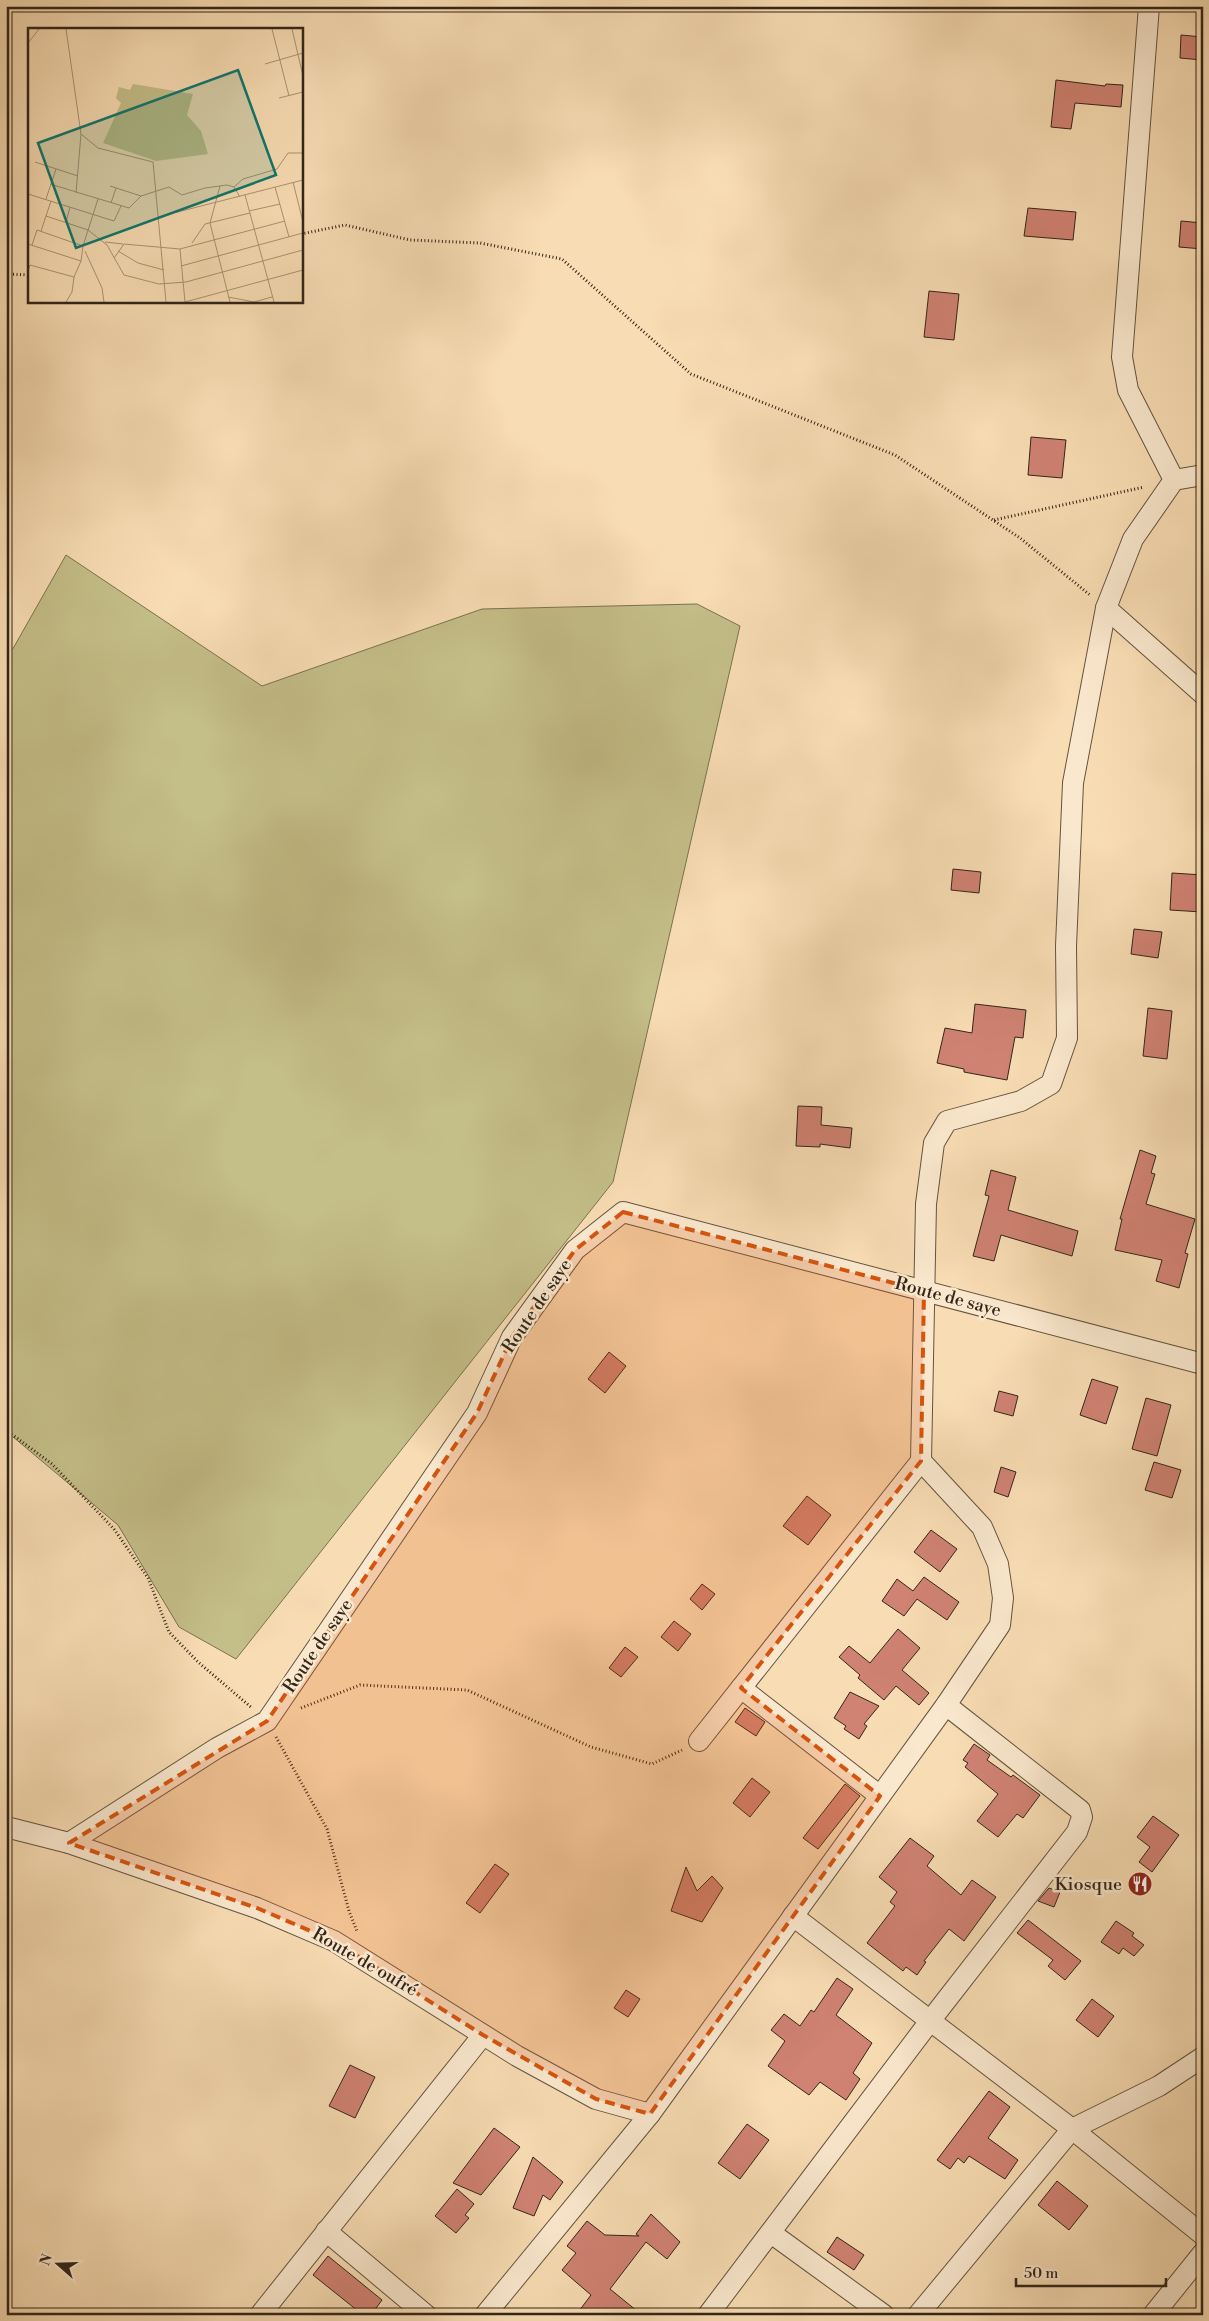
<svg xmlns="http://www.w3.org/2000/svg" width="1209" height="2321" font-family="'Libre Bodoni',serif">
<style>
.green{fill:#c4be88;stroke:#7b7250}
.building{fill:#d08273;stroke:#322519}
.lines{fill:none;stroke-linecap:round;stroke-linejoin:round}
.street-casing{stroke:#645340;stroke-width:22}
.path{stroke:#322519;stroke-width:3;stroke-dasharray:1 2.5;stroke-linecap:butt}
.street{stroke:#fae8ce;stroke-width:20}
.marked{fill:#d6540d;fill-opacity:0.2;stroke:#d6540d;stroke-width:4;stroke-dasharray:10 6;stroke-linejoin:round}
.labels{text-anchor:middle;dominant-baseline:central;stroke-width:5;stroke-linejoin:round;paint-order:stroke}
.street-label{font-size:18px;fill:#322519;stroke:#fae8ce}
.poi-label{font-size:18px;fill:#322519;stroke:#fae8ce;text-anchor:end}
.inset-road{fill:none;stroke:#a99375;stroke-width:1}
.view{fill:#0f766e;fill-opacity:0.15;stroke:#0f766e;stroke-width:2.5}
.inset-edge{fill:none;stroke:#322519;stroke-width:2.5}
</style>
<rect width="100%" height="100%" fill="#f8dcb3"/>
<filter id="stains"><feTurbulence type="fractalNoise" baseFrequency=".004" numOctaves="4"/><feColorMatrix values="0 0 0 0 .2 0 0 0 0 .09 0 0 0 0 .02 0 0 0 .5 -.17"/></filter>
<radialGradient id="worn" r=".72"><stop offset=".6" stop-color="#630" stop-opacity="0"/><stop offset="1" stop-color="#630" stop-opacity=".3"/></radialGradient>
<polygon class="green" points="66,555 262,686 482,609 697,604 740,626 613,1182 236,1659 179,1627 118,1525 6,1431 6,661"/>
<g class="building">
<polygon points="1181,35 1203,37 1202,60 1180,58"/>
<polygon points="1056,80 1105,86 1106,84 1123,85 1121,107 1075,103 1071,129 1051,127"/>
<polygon points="1028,208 1076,212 1073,240 1024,236"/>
<polygon points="1181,221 1203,223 1203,249 1179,247"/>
<polygon points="929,291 959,294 954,340 924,337"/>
<polygon points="1031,437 1066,440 1062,478 1028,475"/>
<polygon points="953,869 981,872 979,893 951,890"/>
<polygon points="1172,873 1203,875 1202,912 1170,910"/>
<polygon points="1134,929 1162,932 1158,958 1131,954"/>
<polygon points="975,1004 1026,1010 1023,1038 1015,1037 1007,1080 964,1072 964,1069 937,1063 945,1028 972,1033"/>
<polygon points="1148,1008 1172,1011 1167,1059 1143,1056"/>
<polygon points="798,1106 822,1107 821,1125 852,1128 850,1148 820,1144 820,1147 796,1146"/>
<polygon points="1140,1150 1156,1156 1151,1173 1155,1174 1146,1204 1195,1219 1185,1253 1188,1254 1179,1288 1156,1281 1162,1260 1115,1250 1122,1219 1120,1219"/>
<polygon points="991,1170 1016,1177 1008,1210 1078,1231 1072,1256 1001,1235 994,1261 973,1256 989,1196 985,1195"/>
<polygon points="609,1352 626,1366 605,1393 588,1379"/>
<polygon points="1092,1379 1118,1387 1106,1424 1080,1415"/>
<polygon points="999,1391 1018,1396 1013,1416 994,1411"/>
<polygon points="1146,1398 1171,1405 1157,1456 1132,1449"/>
<polygon points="1154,1462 1181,1470 1172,1498 1145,1490"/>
<polygon points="1001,1467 1016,1472 1008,1497 994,1492"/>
<polygon points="807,1496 831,1515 808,1545 783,1526"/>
<polygon points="931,1530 957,1549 940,1572 914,1552"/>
<polygon points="924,1577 959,1602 947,1620 917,1599 904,1616 882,1601 897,1579 913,1591"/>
<polygon points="702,1584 715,1594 702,1610 690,1599"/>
<polygon points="674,1621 691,1634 678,1651 661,1637"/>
<polygon points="898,1629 920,1648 902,1670 929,1693 919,1705 896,1686 884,1700 858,1678 860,1675 839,1657 849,1646 870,1663"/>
<polygon points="625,1647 638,1657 621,1677 609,1668"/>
<polygon points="850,1692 879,1706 864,1724 867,1726 859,1739 844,1729 846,1726 834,1718"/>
<polygon points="745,1708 765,1722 756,1736 735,1722"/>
<polygon points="974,1744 990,1755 987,1760 1011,1777 1013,1775 1040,1795 1023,1818 1017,1814 998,1837 977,1821 998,1794 965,1767 968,1763 963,1760"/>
<polygon points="752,1778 770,1792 750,1817 733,1803"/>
<polygon points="845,1784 860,1796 818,1849 803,1838"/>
<polygon points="1153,1816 1179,1835 1152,1872 1139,1862 1150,1847 1137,1837"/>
<polygon points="910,1838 934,1856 927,1866 961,1895 972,1880 996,1897 964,1941 949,1929 924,1961 926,1962 917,1975 906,1967 903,1971 867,1943 895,1906 890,1902 897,1892 879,1877"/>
<polygon points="495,1864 509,1874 480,1913 466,1903"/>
<polygon points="686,1867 697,1891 712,1876 723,1888 702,1922 671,1911"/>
<polygon points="1049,1888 1060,1892 1054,1907 1038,1901"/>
<polygon points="1028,1920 1081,1961 1065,1980 1048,1966 1053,1960 1017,1933"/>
<polygon points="1116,1921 1134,1933 1132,1936 1144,1945 1134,1956 1123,1948 1119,1954 1101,1942"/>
<polygon points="837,1978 853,1989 836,2015 872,2043 853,2073 860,2079 846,2100 820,2082 809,2095 768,2066 785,2041 771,2030 784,2014 800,2026 811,2010 814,2012"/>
<polygon points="626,1990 640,1999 628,2017 614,2008"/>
<polygon points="1092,1999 1114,2016 1098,2037 1076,2020"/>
<polygon points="350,2065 375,2077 355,2118 329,2106"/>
<polygon points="989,2091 1010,2107 988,2138 1018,2160 1005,2179 969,2156 964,2163 958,2158 950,2169 937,2160"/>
<polygon points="747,2124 769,2140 740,2179 718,2163"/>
<polygon points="494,2128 520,2147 481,2195 453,2183"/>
<polygon points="533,2157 563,2182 550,2200 543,2195 534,2216 513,2208"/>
<polygon points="1057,2181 1088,2206 1069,2230 1038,2205"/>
<polygon points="457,2189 474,2204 465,2215 469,2218 456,2233 435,2216"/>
<polygon points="651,2214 680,2242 667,2259 646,2242 610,2289 642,2315 576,2315 591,2295 562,2270 576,2253 567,2246 587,2221 605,2235 639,2236 636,2234"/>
<polygon points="837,2237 864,2255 854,2270 827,2252"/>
<polygon points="328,2256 382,2300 371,2315 363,2315 313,2275"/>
</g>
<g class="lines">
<defs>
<g id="street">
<polyline points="1149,6 1122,357 1128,390 1174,480"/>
<polyline points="1106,608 1203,694"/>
<polyline points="741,1688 880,1796"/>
<polyline points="699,1741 921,1461 926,1204 934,1143 947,1121 1021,1101 1051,1084 1067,1038 1066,946 1073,783 1106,608 1133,539 1174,480 1203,475"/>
<polyline points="6,1827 69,1843 257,1908 334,1941 517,2056 596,2099 650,2114"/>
<polyline points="69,1843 217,1748 267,1721 477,1413 512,1337 575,1250 623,1212 1203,1364"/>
<polyline points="793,1916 1072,2129 1203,2235"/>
<polyline points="326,2231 426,2315"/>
<polyline points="771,2233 884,2315"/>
<polyline points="260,2315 483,2035"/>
<polyline points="485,2315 650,2114 946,1705 1000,1625 1003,1598 998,1564 982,1527 921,1461"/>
<polyline points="708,2315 930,2021 1077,1832 1082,1817 1080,1810 946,1705"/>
<polyline points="918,2315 1072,2129 1159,2086 1203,2057"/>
<polyline points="1153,2315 1203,2253"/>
</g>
</defs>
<use href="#street" class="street-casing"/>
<g class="path">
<polyline points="301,234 345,225 410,240 480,243 562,259 691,374 895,455 1020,538 1090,595"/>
<polyline points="6,274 29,275"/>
<polyline points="994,520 1144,487"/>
<polyline points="6,1430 52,1464 114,1529 148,1578 169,1632 198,1662 252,1708"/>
<polyline points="301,1708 360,1685 467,1690 591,1747 652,1764 682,1750"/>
<polyline points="276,1737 327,1829 349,1911 357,1931"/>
</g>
<use href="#street" class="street"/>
</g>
<path class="marked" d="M623 1212 924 1291 921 1461 741 1688 880 1796 650 2114 596 2099 483 2035 334 1941 257 1908 69 1843 267 1721 477 1413 512 1337 575 1250Z"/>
<defs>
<symbol id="restaurant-disc" viewBox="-11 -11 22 22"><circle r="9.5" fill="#8f2418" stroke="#fae8ce"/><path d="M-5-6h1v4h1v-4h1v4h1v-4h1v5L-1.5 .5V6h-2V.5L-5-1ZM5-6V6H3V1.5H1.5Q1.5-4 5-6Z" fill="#fff"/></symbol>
</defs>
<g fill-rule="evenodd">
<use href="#restaurant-disc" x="1126" y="1870" width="28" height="28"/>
</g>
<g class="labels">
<g class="street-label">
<text transform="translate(948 1297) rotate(15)">Route de saye</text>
<text transform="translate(537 1306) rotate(-56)">Route de saye</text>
<text transform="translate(318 1646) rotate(-56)">Route de saye</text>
<text transform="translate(365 1962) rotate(30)">Route de oufré</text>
</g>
<g class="poi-label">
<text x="1122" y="1884">Kiosque</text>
</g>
</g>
<g transform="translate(28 28)">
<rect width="275" height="275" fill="#f8dcb3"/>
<path d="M105 56 165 66 159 87 173 103 180 126 128 133 75 115 93 75 88 70 91 59 102 62Z" fill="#c4be88"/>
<path class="inset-road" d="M38 1 53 106 48 165M244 1 261 68M264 1 275 48M0 15 11 1M237 36 275 25M251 70 275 64M53 106 70 120 125 134 138 274M7 134 50 148M265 154 275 194M22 156 101 180 113 168M82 158 113 168 141 159 154 167 177 160 199 157 206 159 212 169M192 158 182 195 202 274M206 159 215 151 249 141 260 125H275M247 159 261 209M0 166 86 193 93 178M217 167 246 274M18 171 28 141M83 175 88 160M221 183 252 176M18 188 60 202 79 217 96 247 131 256 158 254 275 222M130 189 275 152M38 194 42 179M13 203 23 173M77 214 95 216M164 215 177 196 222 185M0 216 53 233 46 249 2 237 0 243M4 217 9 202 55 218M152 221 157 274 275 242M57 223 74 260 76 274M90 223 110 235 136 242M86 230 96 216 152 221 257 193M53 233 55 218 70 171M153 238 275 205M200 269 226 274 244 269M38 274 44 264 46 249"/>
<path class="view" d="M210 42 248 147 48 220 10 115Z"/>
<rect width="275" height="275" class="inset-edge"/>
</g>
<rect width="1209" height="2321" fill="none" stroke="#f8dcb3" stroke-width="25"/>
<rect x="8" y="8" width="1194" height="2306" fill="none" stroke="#322519" stroke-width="2.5"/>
<rect x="12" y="12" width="1184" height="2296" fill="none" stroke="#322519"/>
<g transform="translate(58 2264) rotate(290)" stroke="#fae8ce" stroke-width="4" paint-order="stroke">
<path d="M0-4L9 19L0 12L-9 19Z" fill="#322519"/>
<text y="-8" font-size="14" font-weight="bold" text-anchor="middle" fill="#322519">N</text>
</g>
<path d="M1016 2278v8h150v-8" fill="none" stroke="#322519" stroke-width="2.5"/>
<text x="1024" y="2278" font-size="15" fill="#322519" stroke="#fae8ce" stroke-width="4" paint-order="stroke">50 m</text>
<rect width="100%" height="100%" filter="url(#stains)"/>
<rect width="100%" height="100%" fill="url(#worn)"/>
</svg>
